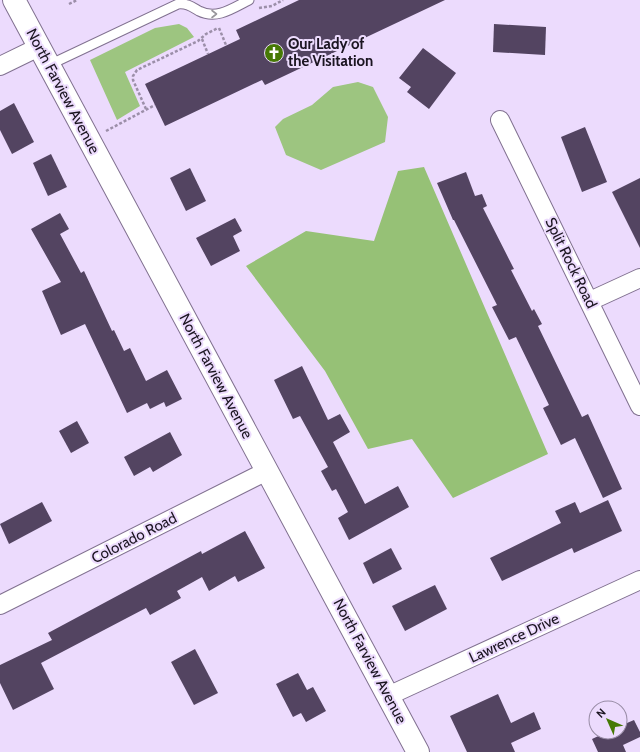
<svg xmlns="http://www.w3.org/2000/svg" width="640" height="752" font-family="Cabin,sans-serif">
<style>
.green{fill:#9dc580}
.forest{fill:#96c176}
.building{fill:#534461}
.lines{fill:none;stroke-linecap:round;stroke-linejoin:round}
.service-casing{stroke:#817190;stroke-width:11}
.minor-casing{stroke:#817190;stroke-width:20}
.tertiary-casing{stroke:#817190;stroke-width:24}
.path{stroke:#9c8fa9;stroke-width:2.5;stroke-dasharray:3 2;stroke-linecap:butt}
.service{stroke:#fff;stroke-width:9}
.minor{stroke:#fff;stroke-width:18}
.tertiary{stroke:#fff;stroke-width:22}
.oneway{stroke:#98969b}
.labels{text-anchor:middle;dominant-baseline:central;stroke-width:4;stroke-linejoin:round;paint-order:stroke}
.poi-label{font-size:15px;font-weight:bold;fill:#1b1521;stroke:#ecdbfd;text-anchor:start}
.street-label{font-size:15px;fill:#1b1521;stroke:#ecdbfd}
</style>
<rect width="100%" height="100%" fill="#ecdbfd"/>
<g class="green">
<polygon points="179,24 187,28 194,37 125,72 140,106 117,120 90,60 155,28"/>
<polygon points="358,82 373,87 388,117 385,142 321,170 286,155 275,127 283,119 312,105 333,87"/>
</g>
<polygon class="forest" points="424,167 548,454 453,498 412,439 368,449 325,371 246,266 306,231 374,241 398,171"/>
<g class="building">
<polygon points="299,0 445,0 265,85 262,80 165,126 145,84 240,39 236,30"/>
<polygon points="494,24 546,27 545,55 493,52"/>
<polygon points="423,48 456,73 429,109 407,92 411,87 399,78"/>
<polygon points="14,103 34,142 12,154 0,130 0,111"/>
<polygon points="585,127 607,182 582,192 561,137"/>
<polygon points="51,154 67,187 48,196 33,163"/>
<polygon points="190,168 206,201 186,211 170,178"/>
<polygon points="466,172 475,196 482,194 487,206 483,208 514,269 511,270 532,311 534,309 542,324 538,326 582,417 588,414 622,489 603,498 575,438 561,445 543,408 549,405 516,337 509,340 492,307 497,305 454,220 453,220 437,183"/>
<polygon points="640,178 640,248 612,192"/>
<polygon points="60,213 69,229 60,234 81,273 84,271 112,331 114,330 124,351 130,348 146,381 167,370 182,399 166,407 164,402 150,409 147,403 127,413 85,324 61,335 42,291 61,282 31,229"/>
<polygon points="235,218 242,231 233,236 240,251 211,266 196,238"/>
<polygon points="302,366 328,420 340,414 350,432 333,442 365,504 398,486 409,507 349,540 338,518 348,512 336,489 332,491 321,471 328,467 300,416 293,419 274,380"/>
<polygon points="77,421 89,443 71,453 59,431"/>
<polygon points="170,432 182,455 153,472 150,467 134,476 124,457"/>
<polygon points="608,500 622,531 574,553 572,548 502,581 490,558 561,523 555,511 575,502 580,513"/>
<polygon points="42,502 52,521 9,544 0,524"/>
<polygon points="245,531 265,568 238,582 235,576 209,591 202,577 177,591 181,598 150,615 146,608 41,663 54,689 13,710 0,683 0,665 52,640 48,633 201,551 202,554"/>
<polygon points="391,548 402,569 373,584 363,563"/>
<polygon points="435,585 447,609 405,631 392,606"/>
<polygon points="195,649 218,693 194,705 171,662"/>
<polygon points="298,673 307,690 313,687 326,711 306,722 301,713 293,717 276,684"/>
<polygon points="498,694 511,723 534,712 541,729 511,743 515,752 467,752 450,716"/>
<polygon points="634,720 640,732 640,737 623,745 626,752 598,752 592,739 607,732 620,732 620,726"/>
</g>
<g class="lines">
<defs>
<path id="service" d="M49 65 178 4C187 3 192 7 199 11 217 20 233 8 249 0"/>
<g id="minor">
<polyline points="0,66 39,47"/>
<polyline points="500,120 640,406"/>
<polyline points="590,301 640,278"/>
<polyline points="0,605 267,471"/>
<polyline points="388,696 640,580"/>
</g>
<polyline id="tertiary" points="14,0 418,752"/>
</defs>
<use href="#service" class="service-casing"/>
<use href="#minor" class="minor-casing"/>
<use href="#tertiary" class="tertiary-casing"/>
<g class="path">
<polyline points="69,4 77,0"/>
<polyline points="259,8 272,6 283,0"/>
<polyline points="219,28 226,45"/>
<polyline points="202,39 208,54"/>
<polyline points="146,109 133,80 133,76 137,70 198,41 206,34 218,28"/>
<polyline points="106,131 155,105"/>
</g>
<use href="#service" class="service"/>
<use href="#minor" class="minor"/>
<use href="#tertiary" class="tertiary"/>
</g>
<defs><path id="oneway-chevron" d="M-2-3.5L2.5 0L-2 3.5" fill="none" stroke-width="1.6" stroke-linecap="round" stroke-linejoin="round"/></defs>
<use class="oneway" href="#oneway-chevron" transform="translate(214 14)"/>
<defs>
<symbol id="church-disc" viewBox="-11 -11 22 22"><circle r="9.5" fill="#467905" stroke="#ecdbfd"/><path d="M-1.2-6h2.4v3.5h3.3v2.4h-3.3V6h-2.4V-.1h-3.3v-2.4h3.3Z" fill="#fff"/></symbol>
</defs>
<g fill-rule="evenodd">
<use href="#church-disc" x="263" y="42" width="22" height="22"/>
</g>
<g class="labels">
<g class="poi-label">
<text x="288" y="44">Our Lady of<tspan x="288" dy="17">the Visitation</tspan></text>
</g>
<g class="street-label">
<text transform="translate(63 91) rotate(62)">North Farview Avenue</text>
<text transform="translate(571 263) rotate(64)">Split Rock Road</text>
<text transform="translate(216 376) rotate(62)">North Farview Avenue</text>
<text transform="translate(134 538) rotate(-27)">Colorado Road</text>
<text transform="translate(514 638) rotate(-25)">Lawrence Drive</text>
<text transform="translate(370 661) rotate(62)">North Farview Avenue</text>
</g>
</g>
<g transform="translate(608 720) rotate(315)"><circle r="19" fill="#ecdbfd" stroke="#988ca5"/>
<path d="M0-3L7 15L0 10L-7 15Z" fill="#467905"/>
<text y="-6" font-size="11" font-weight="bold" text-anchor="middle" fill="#1b1521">N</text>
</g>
</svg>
